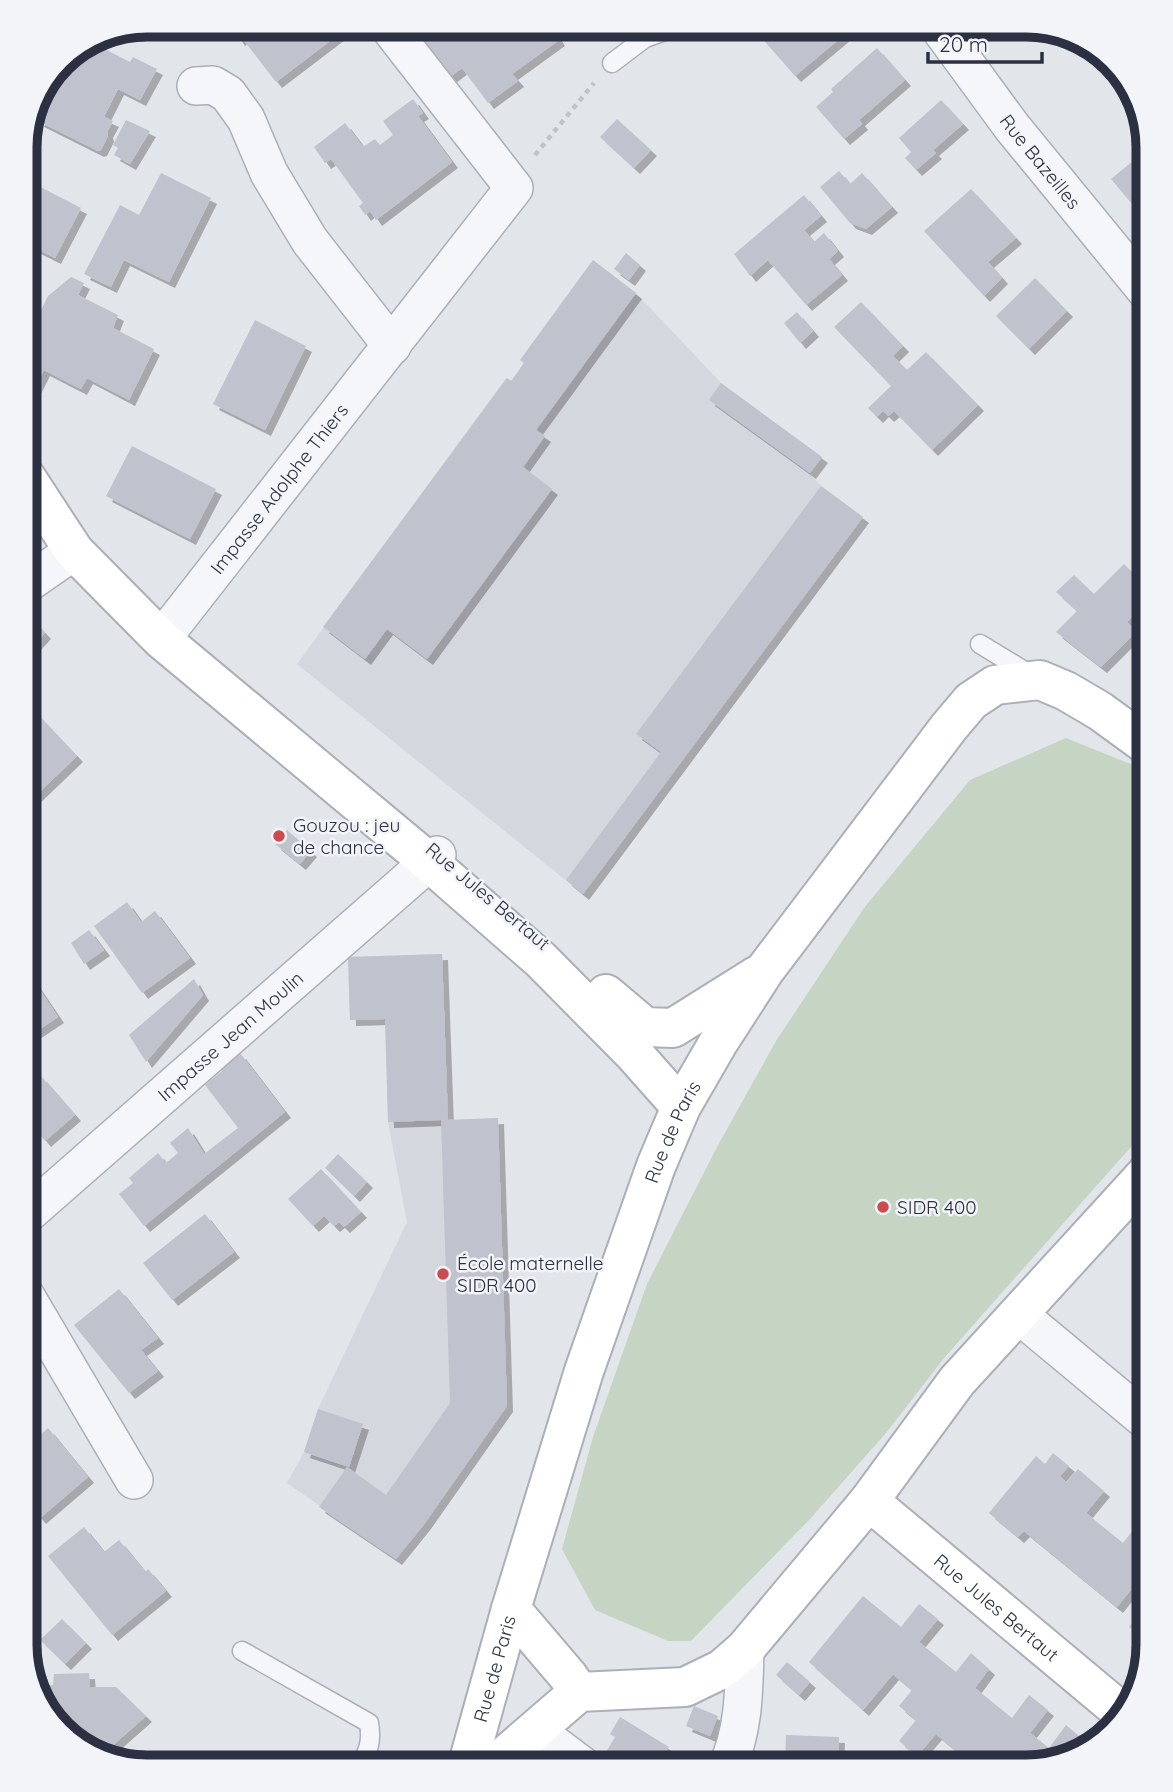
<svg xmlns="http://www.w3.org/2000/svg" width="1173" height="1792" font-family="Quicksand,sans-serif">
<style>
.built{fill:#d5d7df}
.green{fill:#c6d4c4}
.building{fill:#c0c3cd;filter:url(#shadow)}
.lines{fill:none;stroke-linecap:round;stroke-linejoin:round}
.lane-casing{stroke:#abafb8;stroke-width:21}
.street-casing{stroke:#abafb8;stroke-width:40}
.secondary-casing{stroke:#abafb8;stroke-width:42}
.path{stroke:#c0c3c9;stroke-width:4.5;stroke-dasharray:5 5;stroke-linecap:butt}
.lane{stroke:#f5f6f9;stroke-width:18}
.street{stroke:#f5f6f9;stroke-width:37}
.secondary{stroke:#fff;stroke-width:38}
.poi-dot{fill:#cc4b4f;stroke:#f2f4f8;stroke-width:2.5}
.labels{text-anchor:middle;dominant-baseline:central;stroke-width:5;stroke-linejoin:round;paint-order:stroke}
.street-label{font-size:19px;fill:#2b3042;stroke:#f2f4f8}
.poi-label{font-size:19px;fill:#2b3042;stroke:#f2f4f8;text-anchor:start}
.rim{fill:none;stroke:#2b3042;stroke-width:9}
</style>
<defs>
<filter id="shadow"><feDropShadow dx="6" dy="6" stdDeviation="0" flood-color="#0004"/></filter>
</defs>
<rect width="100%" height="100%" fill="#e2e5ea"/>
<g class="built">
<polygon points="593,260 636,293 721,383 822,457 810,474 821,486 863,517 583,894 297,664 506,378 512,381 524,364 520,360"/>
<polygon points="442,954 448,1120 498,1118 507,1406 425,1523 396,1559 287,1483 304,1452 318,1409 407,1222 388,1122 385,1019 350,1020 348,957"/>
</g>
<polygon class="green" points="1066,738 1143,769 1148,774 1148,1130 1130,1148 945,1357 886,1433 810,1519 691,1641 668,1641 595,1610 562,1549 593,1437 647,1284 717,1147 776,1041 864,908 970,780"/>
<g class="building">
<polygon points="770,27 837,27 844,35 795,76 760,36"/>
<polygon points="552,29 559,40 512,74 518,81 488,103 462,68 446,80 415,39 423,31"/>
<polygon points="343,31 276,82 242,38 239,40 234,32"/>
<polygon points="89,41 130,62 133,57 157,69 140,100 118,89 104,117 113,121 107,132 108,136 101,150 98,151 38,121 73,52"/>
<polygon points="877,48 905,80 859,120 862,124 844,139 816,107 833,92 831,89"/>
<polygon points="413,99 423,113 418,116 452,162 376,220 370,211 365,215 359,206 363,203 331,159 325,163 314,147 345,123 363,147 375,139 380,145 393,135 383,121"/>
<polygon points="941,100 963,124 933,150 936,153 916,170 905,158 911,152 899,138"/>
<polygon points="617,119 651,150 634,168 600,137"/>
<polygon points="126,120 150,131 130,164 114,155 118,148 113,145"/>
<polygon points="1144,152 1148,158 1148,190 1132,204 1111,179"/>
<polygon points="839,171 850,184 862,173 892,207 866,229 850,223 820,187"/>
<polygon points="161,173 211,198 169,282 124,260 111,287 84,274 120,205 139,215"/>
<polygon points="25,179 81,208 55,258 25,243"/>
<polygon points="971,189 1016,238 988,262 1002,278 984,296 924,231"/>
<polygon points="804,195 821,216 804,230 814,242 824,233 838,251 829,259 842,275 806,305 768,260 750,276 734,254"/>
<polygon points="1148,214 1148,242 1134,225"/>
<polygon points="626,253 640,265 629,280 614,269"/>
<polygon points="593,260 636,293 536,430 545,436 523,467 552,489 427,659 387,629 365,659 323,627 507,378 511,381 524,363 520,360"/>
<polygon points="71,277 84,283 78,295 118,315 113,328 154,349 129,400 87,378 81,389 44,370 32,394 25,388 25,343 48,296"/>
<polygon points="1035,278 1067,311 1029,349 996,316"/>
<polygon points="861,302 903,346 893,356 907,370 926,352 978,405 932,450 894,411 888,416 883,411 877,417 868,408 891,386 834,327"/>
<polygon points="797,312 813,331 800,343 784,323"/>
<polygon points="255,320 306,346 265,430 213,404"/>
<polygon points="721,383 822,457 810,473 709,400"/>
<polygon points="132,446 216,489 190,539 106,496"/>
<polygon points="821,486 863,517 583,894 566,880 661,752 636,734"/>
<polygon points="1124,564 1148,588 1148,601 1127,622 1136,632 1101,667 1056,632 1077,611 1056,592 1074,575 1094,594"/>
<polygon points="25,611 45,633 25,655"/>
<polygon points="25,701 77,756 27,804 25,801"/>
<polygon points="287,830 311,851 300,864 275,844"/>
<polygon points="127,902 141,922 155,911 190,958 142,993 94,926"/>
<polygon points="89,930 104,950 84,964 71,943"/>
<polygon points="442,954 448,1120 498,1118 507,1406 425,1523 396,1559 319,1507 347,1467 386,1495 450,1403 441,1120 388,1122 385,1019 350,1020 348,957"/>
<polygon points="25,968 58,1017 25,1039"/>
<polygon points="194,979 203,995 146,1062 129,1035"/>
<polygon points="240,1053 285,1112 144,1226 119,1194 133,1183 129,1178 158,1153 166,1163 178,1153 170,1143 188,1128 204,1154 238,1128 205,1085 222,1071 219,1068"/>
<polygon points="41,1076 75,1115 45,1141 33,1126 25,1133 25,1090"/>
<polygon points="338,1154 367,1182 354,1196 325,1168"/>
<polygon points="321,1169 361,1212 344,1227 339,1222 334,1226 324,1216 313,1226 288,1199"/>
<polygon points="205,1214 234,1252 172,1300 143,1263"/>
<polygon points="119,1289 158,1338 141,1350 158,1371 129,1393 74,1325"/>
<polygon points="318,1409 363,1424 349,1467 304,1452"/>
<polygon points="48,1428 88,1477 40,1518 25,1500 25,1448"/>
<polygon points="1053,1453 1069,1466 1060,1476 1066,1482 1059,1490 1078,1469 1104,1491 1086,1513 1123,1543 1140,1521 1148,1528 1148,1568 1117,1607 1024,1531 1018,1537 989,1513 1036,1456 1045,1464"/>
<polygon points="84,1527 104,1552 119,1540 145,1572 148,1569 166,1591 112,1635 48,1556"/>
<polygon points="863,1596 901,1627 919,1604 938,1619 919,1642 956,1672 971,1653 989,1669 975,1688 1012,1718 1029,1695 1048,1710 1030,1733 1049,1748 1066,1725 1085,1741 1073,1755 1027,1767 1007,1767 1004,1765 1002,1767 949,1767 943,1763 955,1750 936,1734 917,1756 899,1741 916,1720 899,1706 912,1690 893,1674 863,1710 809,1662"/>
<polygon points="1148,1603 1148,1643 1129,1627"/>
<polygon points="62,1619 86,1643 65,1664 40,1640"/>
<polygon points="787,1662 810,1682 799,1695 776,1675"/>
<polygon points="89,1673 90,1687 116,1687 146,1716 103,1754 89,1739 74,1739 41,1706 35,1686 53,1685 54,1674"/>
<polygon points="694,1706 718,1716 710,1736 686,1726"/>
<polygon points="620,1717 669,1747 656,1767 605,1767 599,1764 615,1737 610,1734"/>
<polygon points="786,1735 839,1737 838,1759 871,1760 871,1767 785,1767"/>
</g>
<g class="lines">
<defs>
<g id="lane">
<polyline points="612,63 645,38 673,28"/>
<polyline points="980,644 1031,675"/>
<path d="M242 1651 369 1723C372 1741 369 1752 358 1767"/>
</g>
<g id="street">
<path id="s1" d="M938 26 1012 127 1148 293"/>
<polyline points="196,86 213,85 228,94 246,119 269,173 310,241 392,346"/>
<polyline points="25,585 74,551"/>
<path id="s2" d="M167 632 514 188 392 31"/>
<path id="s3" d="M25 1216 437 855"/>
<polyline points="25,1295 134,1480"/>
<polyline points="1018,1314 1148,1422"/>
<polyline points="535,1730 584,1767"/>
<path d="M727 1767C744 1730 744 1690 745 1649"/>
</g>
<g id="secondary">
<polyline points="25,476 74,551 161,639 430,863 541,960 634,1054 681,1107"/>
<polyline points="606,994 645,1027 673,1028 756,976"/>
<path id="s4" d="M869 1501 1124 1714"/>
<polyline points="511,1609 568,1676 579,1692"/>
<path id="s5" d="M467 1767 511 1609 584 1371 656 1166 681 1107 718 1043 765 970 949 727 971 701 995 685 1040 680 1066 691 1100 711 1148 746"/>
<polyline points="492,1767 579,1692 685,1687 722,1669 745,1649 869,1501 957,1381 1148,1172"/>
</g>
</defs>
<use href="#lane" class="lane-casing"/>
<use href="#street" class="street-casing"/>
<use href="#secondary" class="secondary-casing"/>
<polyline class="path" points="535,155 594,83"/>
<use href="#lane" class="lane"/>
<use href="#street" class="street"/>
<use href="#secondary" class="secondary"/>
</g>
<g class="poi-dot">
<circle cx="279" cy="836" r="7"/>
<circle cx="883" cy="1207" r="7"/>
<circle cx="443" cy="1274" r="7"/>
</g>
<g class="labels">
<g class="street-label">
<text stroke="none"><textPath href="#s1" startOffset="170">Rue Bazeilles</textPath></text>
<text stroke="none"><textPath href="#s2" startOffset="182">Impasse Adolphe Thiers</textPath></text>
<text transform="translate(488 896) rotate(40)">Rue Jules Bertaut</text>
<text stroke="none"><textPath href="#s3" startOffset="273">Impasse Jean Moulin</textPath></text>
<text stroke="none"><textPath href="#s5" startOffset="668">Rue de Paris</textPath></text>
<text stroke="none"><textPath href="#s4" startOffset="166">Rue Jules Bertaut</textPath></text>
<text stroke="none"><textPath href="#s5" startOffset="102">Rue de Paris</textPath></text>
</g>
<g class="poi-label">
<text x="293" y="825">Gouzou : jeu<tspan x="293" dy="22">de chance</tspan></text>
<text x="897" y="1207">SIDR 400</text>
<text x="457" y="1263">École maternelle<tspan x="457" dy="22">SIDR 400</tspan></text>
</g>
</g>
<path d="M0 0H1173V1792H0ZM147 37H1026A110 110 0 0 1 1136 147V1645A110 110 0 0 1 1026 1755H147A110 110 0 0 1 37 1645V147A110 110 0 0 1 147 37Z" fill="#f2f4f8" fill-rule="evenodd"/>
<path class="rim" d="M147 37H1026A110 110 0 0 1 1136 147V1645A110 110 0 0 1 1026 1755H147A110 110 0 0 1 37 1645V147A110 110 0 0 1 147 37Z"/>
<path d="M928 52v10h114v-10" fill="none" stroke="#2b3042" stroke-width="3.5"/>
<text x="939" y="52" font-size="21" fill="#2b3042" stroke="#f2f4f8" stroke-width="5" paint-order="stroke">20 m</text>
</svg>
